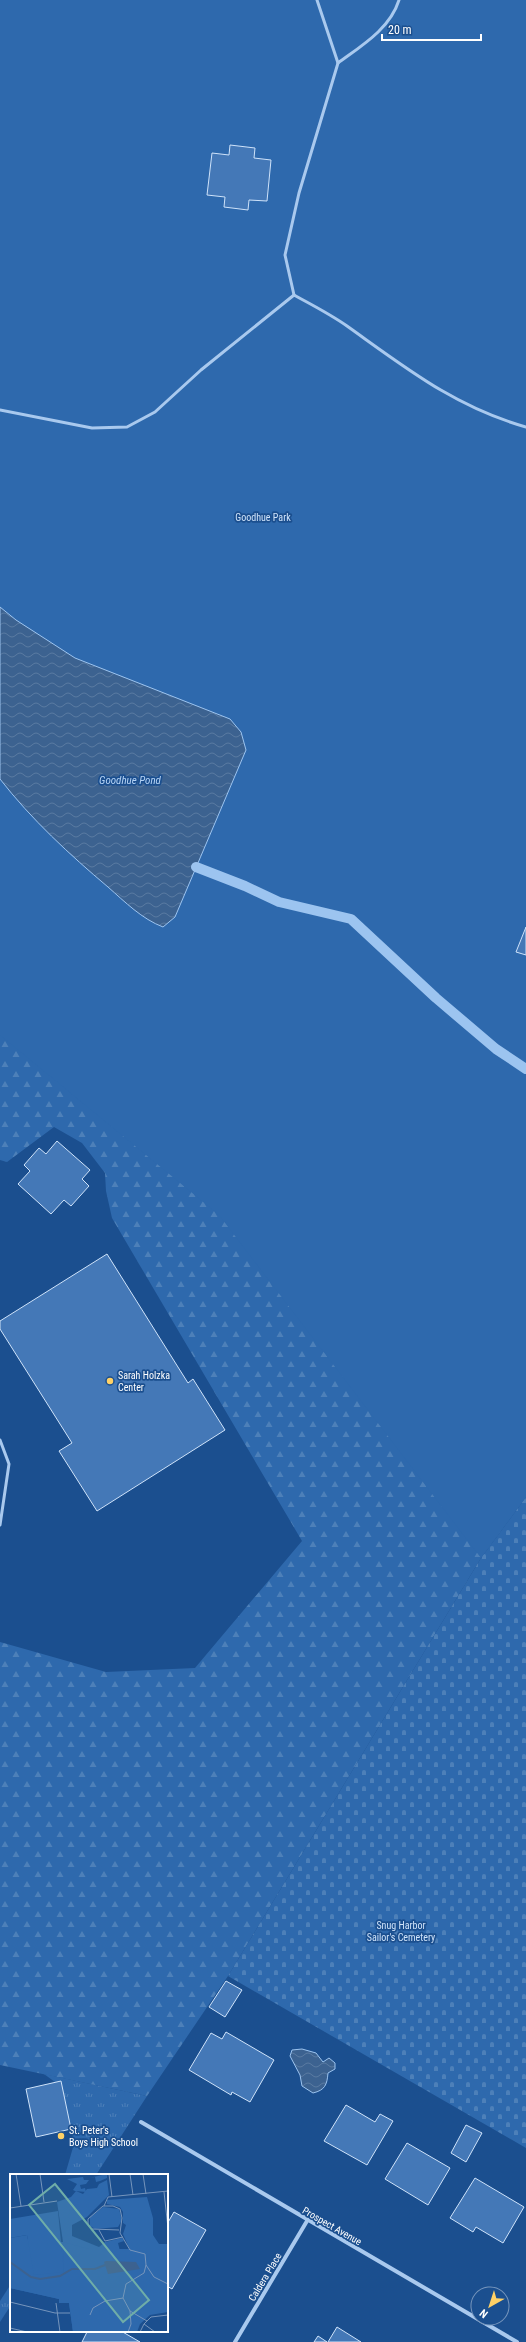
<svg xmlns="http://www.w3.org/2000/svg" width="526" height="2342" font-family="'Roboto Condensed',sans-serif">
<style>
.grass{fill:url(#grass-tufts)}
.forest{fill:url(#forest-firs)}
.cemetery{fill:url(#cemetery-stones)}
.green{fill:#2e69ad}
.water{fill:url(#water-waves);stroke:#9cc4f0}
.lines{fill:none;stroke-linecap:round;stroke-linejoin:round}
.stream{stroke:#9cc4f0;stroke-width:10}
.building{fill:#4478b7;stroke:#cfe3fa}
.lane{stroke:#a9c9ee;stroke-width:3}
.street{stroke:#a9c9ee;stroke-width:4}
.poi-dot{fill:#ffd166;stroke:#1b4f8f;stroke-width:1.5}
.labels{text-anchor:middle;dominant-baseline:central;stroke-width:3.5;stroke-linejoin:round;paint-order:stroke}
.park-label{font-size:10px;fill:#cfe3fa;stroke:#1b4f8f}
.poi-label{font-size:10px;fill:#fff;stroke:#1b4f8f;text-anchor:start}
.street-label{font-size:10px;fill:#fff;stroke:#1b4f8f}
.water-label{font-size:11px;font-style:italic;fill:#b5d3f5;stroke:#1b4f8f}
.inset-river{fill:none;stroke:#3c6290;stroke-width:2}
.inset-road{fill:none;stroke:#7695bc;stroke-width:1}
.view{fill:#6fada8;fill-opacity:0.15;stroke:#6fada8;stroke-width:2}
.inset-edge{fill:none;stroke:#fff;stroke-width:2}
</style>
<defs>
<pattern id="grass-tufts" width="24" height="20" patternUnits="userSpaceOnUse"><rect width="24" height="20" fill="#2e69ad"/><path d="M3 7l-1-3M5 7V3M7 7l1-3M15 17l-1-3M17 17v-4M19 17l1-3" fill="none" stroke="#4d80b9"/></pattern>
<pattern id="forest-firs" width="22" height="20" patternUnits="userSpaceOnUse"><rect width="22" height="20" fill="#2e69ad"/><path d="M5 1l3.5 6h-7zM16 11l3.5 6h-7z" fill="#4d80b9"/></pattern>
<pattern id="cemetery-stones" width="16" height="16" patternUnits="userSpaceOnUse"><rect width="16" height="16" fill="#2e69ad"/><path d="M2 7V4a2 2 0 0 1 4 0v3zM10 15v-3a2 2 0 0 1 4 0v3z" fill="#4d80b9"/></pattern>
<pattern id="water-waves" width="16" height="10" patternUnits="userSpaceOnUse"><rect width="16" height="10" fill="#3c6290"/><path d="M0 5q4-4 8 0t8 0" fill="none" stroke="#597aa1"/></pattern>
</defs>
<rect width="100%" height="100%" fill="#1b4f8f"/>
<g class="grass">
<polygon points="44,2074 147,2096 96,2175 65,2175 74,2144 71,2129 55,2082"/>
<polygon points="11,2284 11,2305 0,2322 0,2301"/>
</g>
<polygon class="forest" points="0,779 526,1497 481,1558 228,1976 147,2096 0,2065 0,1642 106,1672 195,1668 302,1541 112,1218 106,1191 105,1173 82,1143 54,1127 7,1162 0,1160"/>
<polygon class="cemetery" points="526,1497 526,2148 228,1976 481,1558"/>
<polygon class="green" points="0,0 526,0 526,1497 481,1558 219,1215 0,1035"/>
<g class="water">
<path d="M0 607 16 620 75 658 230 719 241 732 246 750 175 917 163 927C142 919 125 902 108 887 70 855 31 819 0 779Z"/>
<path d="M302 2049 316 2053 323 2062 329 2058 335 2063V2069L328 2073C327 2085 325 2090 313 2093L302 2086 300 2075 290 2056 292 2050Z"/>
</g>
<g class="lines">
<polyline class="stream" points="196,867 245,886 279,902 351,919 436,998 496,1049 526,1069"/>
</g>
<g class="building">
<polygon points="230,145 255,148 254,158 271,160 267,201 249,200 248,210 224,207 225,197 207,195 212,153 229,155"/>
<polygon points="526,927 526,955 516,952"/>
<polygon points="57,1141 90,1170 82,1179 89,1186 71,1206 64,1200 51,1214 18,1184 30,1171 24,1165 39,1148 46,1154"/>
<polygon points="107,1254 188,1383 193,1379 225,1430 97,1511 59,1451 72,1443 0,1329 0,1321"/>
<polygon points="226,1981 242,1990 225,2017 209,2007"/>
<polygon points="226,2032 274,2060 250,2102 232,2092 231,2095 189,2070 211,2033 222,2039"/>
<polygon points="61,2081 71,2129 36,2137 26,2089"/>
<polygon points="346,2105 375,2122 380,2114 393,2121 367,2165 324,2141"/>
<polygon points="466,2125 482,2133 466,2162 451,2153"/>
<polygon points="407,2143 450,2168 428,2205 385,2179"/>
<polygon points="475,2178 524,2207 503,2243 476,2227 473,2232 450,2218"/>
<polygon points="174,2212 206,2230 172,2289 167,2286 167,2224"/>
<polygon points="337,2327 361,2342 328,2342"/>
<polygon points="85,2331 121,2331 140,2342 82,2342 87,2332"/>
<polygon points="318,2336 327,2342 314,2342"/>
</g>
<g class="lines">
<g class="lane">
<path d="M338 63C361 46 390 29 399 0"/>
<polyline points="294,295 285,255 299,193 338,63 317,0"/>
<path d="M0 410 92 428 127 427 155 412 201 370 294 295C312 305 330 314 347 326 406 368 455 407 526 427"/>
<polyline points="0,1440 9,1464 0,1525"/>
</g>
<g class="street">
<polyline points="141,2122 517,2342"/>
<polyline points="235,2342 307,2221"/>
</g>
</g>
<g class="poi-dot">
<circle cx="110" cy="1381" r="4"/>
<circle cx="61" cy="2136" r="4"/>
</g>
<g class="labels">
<g class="park-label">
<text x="263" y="517">Goodhue Park</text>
<text x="401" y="1925">Snug Harbor<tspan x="401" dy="12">Sailor's Cemetery</tspan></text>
</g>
<g class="poi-label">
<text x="118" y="1375">Sarah Holzka<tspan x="118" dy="12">Center</tspan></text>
<text x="69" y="2130">St. Peter's<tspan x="69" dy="12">Boys High School</tspan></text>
</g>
<g class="street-label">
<text transform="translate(332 2226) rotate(30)">Prospect Avenue</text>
<text transform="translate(265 2277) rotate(-59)">Caldera Place</text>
</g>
<g class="water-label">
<text x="130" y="780">Goodhue Pond</text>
</g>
</g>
<g transform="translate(10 2174)">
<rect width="158" height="158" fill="#1b4f8f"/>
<path d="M97 0V4L90 7 86 8 85 3 79 4ZM73 3 74 6H79L76 10 70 11 71 15 75 14 76 18 65 17 63 16 67 10 57 5ZM93 33 109 35 112 46 108 53 85 55 80 52V43Z" fill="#2e69ad"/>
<path d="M97 6 99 21 77 43 62 51V62L89 73 95 68 112 64 114 67 108 69 110 77 63 158 59 129H49V125L0 114V64L53 68 47 28 61 23 66 17 73 20 77 15 87 14 89 10ZM137 23 143 44V61L149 70H158V109L119 74 113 60 116 51 113 49V38L110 33 97 30V26Z" fill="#2e69ad"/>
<path d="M48 37 54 99 23 101 17 61 0 64V45Z" fill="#2e69ad"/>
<path d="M17 61 24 101 54 98 53 68 79 75H138L150 83H158V138L140 141 130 150 127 158H63L59 129H49V125L0 114V64Z" fill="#2e69ad"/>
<path d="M96 87 126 88 130 95 98 100 94 88Z" fill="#3c6290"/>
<path class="inset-river" d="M0 88 21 103 30 105 50 102 62 95H85L95 91"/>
<path class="inset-road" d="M6 0 11 32M30 0 34 28M99 0 102 23M120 0 123 21M133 0 136 20M154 18 158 54M94 32 98 23 158 17M0 34 47 27M89 56 95 67 113 63M136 91 144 103 158 110M113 124 120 137 137 147M0 128 45 139H60M46 129 50 158M80 141 83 134 95 127 113 124 116 110 134 99 136 91 135 80 120 76 110 59 112 44 110 35 103 32H93L78 45V51L82 55 109 56M134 150 145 158M0 154 17 158M118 158 121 150 120 137M130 158 134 150 141 143 158 141"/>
<path class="view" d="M45 10 139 126 113 148 19 31Z"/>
<rect width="158" height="158" class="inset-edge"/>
</g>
<g transform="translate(490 2306) rotate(219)"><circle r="19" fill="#1b4f8f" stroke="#7695bc"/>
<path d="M0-3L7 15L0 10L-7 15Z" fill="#ffd166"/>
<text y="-6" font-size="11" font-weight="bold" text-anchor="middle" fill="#ffffff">N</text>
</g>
<path d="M382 34v6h99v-6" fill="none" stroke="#ffffff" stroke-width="2"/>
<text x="388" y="34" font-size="12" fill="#ffffff" stroke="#1b4f8f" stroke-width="3" paint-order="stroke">20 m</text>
</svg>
